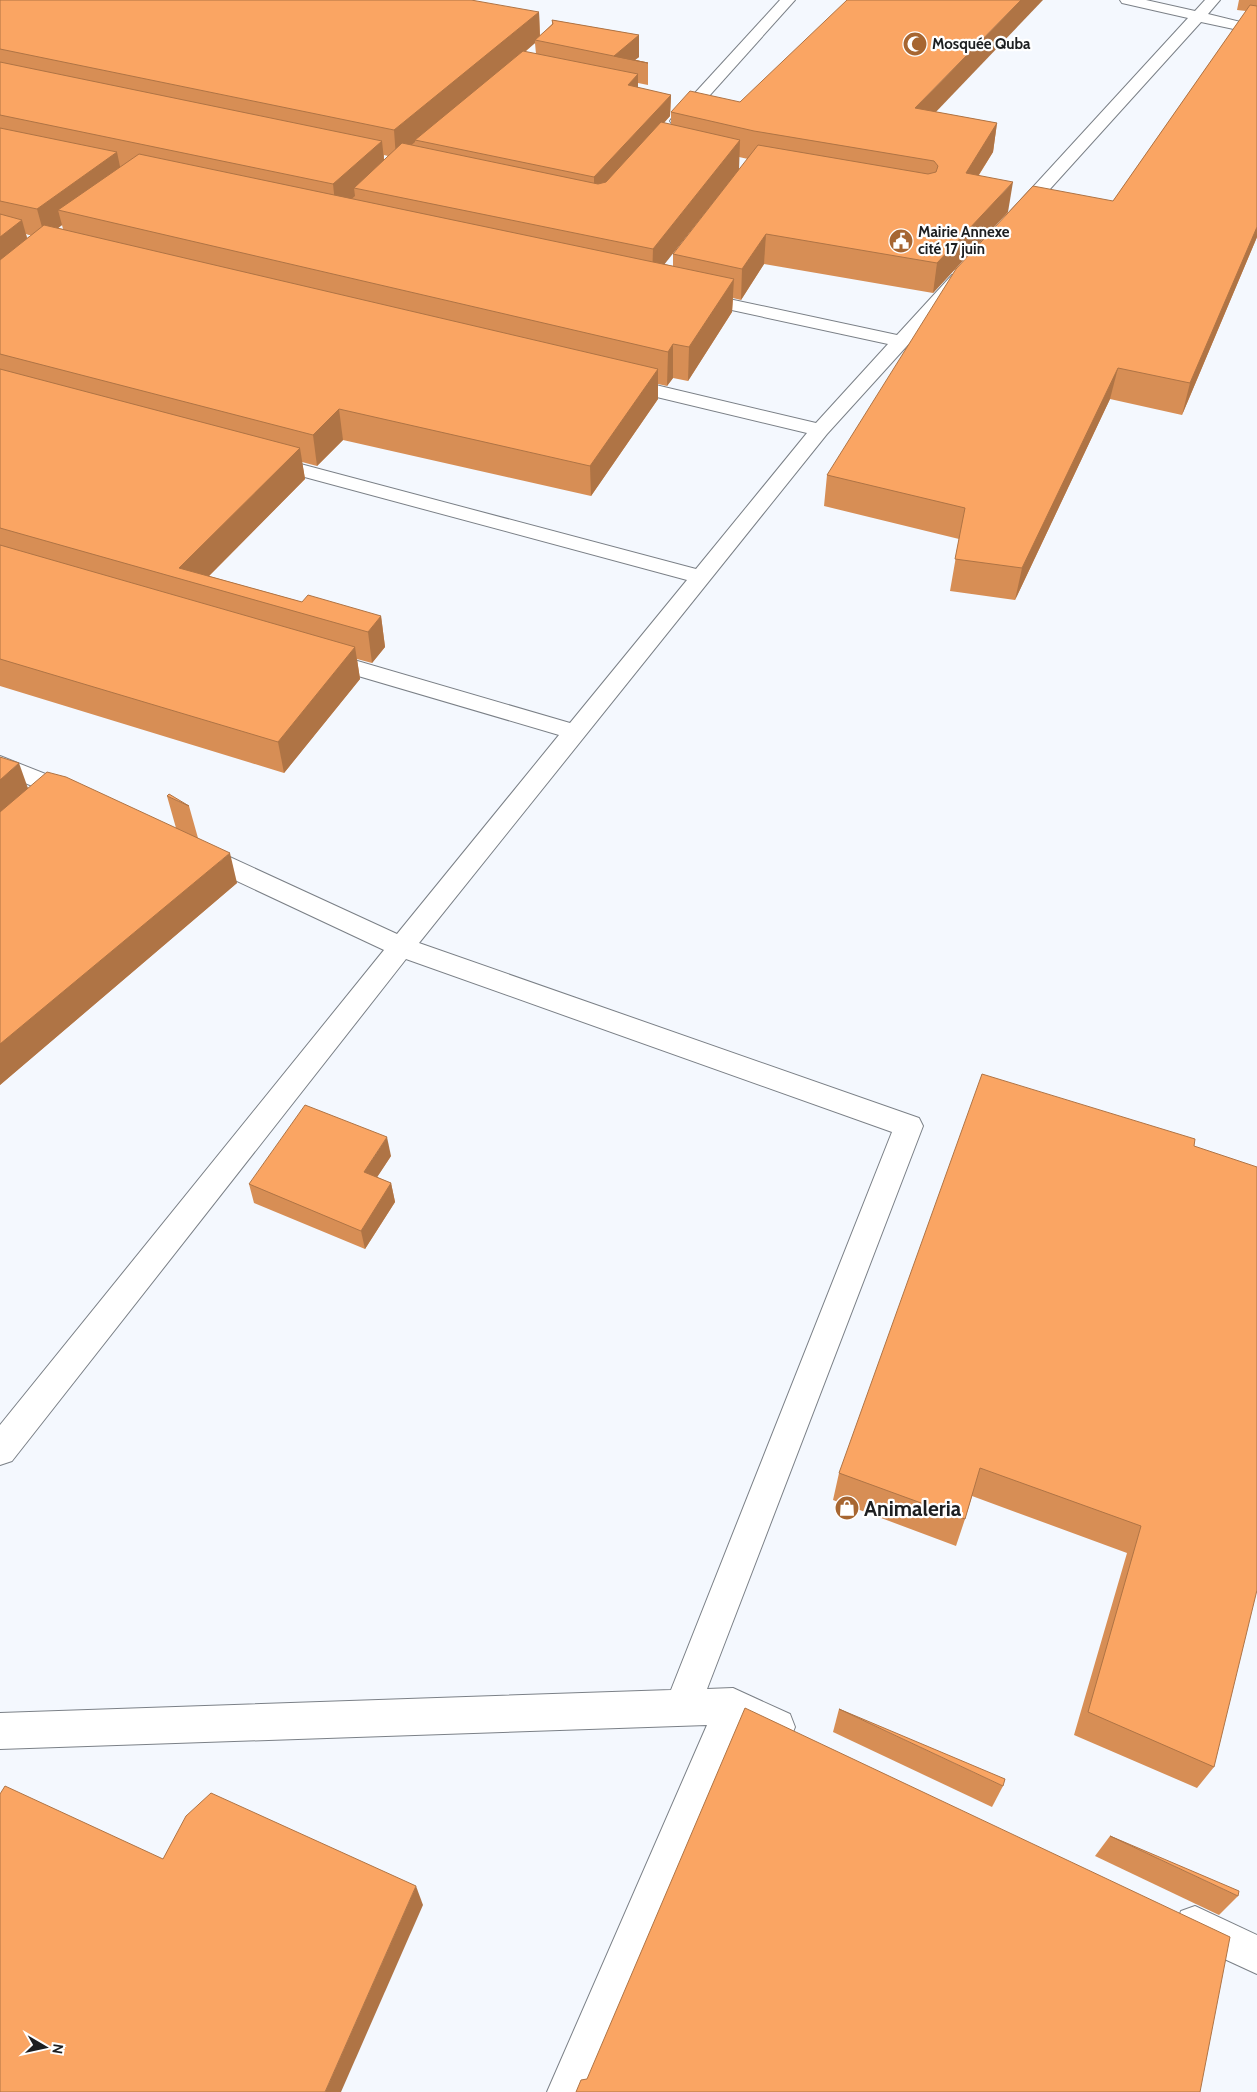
<svg xmlns="http://www.w3.org/2000/svg" width="1257" height="2092" font-family="Cabin,sans-serif">
<style>
.lines{fill:none;stroke-linecap:round;stroke-linejoin:round}
.minor-casing{stroke:#7b8087;stroke-width:2}
.minor{fill:#fff;fill-rule:evenodd}
.wall{fill:#d78e55;fill-rule:evenodd}
.shaded-wall{fill:#af7445}
.building{fill:#faa563;stroke:#af7445}
.labels{text-anchor:middle;dominant-baseline:central;stroke-width:4.5;stroke-linejoin:round;paint-order:stroke}
.far-poi-label{font-size:15px;font-weight:bold;fill:#1d1f21;stroke:#fff;text-anchor:start}
.near-poi-label{font-size:21px;font-weight:bold;fill:#1d1f21;stroke:#fff;text-anchor:start}
</style>
<rect width="100%" height="100%" fill="#f4f8fe"/>
<g class="lines">
<defs>
<g id="minor">
<polygon points="780,0 795,0 684,124 672,124 670,121 672,118"/>
<polygon points="1120,0 1146,0 1195,11 1205,0 1220,0 1208,14 1257,26 1257,34 1201,22 1022,220 1016,221 1010,220 1007,216 1010,212 1188,18 1122,3"/>
<polygon points="958,274 964,275 967,279 964,283 827,434 419,943 919,1118 923,1126 707,1689 733,1688 790,1714 795,1727 790,1740 777,1745 741,1729 587,2092 547,2092 707,1725 0,1749 0,1713 671,1690 892,1132 406,959 12,1461 0,1465 0,1425 384,950 190,859 186,853 190,847 199,844 208,847 397,934 559,735 314,663 311,658 314,653 322,651 330,653 570,723 687,580 260,465 257,461 260,457 267,455 274,457 696,569 807,433 615,387 612,383 615,379 622,377 816,423 888,344 690,301 687,297 690,293 696,292 897,335 952,275"/>
<polygon points="0,756 81,788 84,794 81,800 72,802 0,773"/>
<polygon points="1195,1906 1257,1935 1257,1974 1181,1939 1176,1925 1181,1911"/>
</g>
</defs>
<use href="#minor" class="minor-casing"/>
<use href="#minor" class="minor"/>
</g>
<g class="wall">
<path d="M0 0 539 12 540 36 552 24V20L639 35V57L635 60 648 63V85L638 83V88L671 95 670 116 664 123 671 125V112L740 102 936 112 997 123 993 152 979 175 1008 212 933 293 764 264 741 300 733 298 732 312 688 381 673 378 667 386 658 384V399L591 496 343 440 317 466 302 462 305 479 209 576 302 602 381 616 385 647 372 663 357 659 360 679 284 773 0 686ZM535 43 536 54 525 52ZM384 155 388 156 384 160ZM739 157 748 159 673 254V266L664 264 739 170ZM62 225 63 229 58 228ZM26 234 29 235H31L27 238Z"/>
<polygon points="1239,0 1257,0 1257,237 1182,415 1110,399 1015,600 950,591 959,539 824,506 827,475 1113,201 1246,11 1237,10"/>
<polygon points="0,757 28,788 176,828 167,796 189,806 198,838 237,883 0,1085"/>
<polygon points="1194,1146 1214,1767 1197,1788 1074,1735 1127,1553 972,1496 965,1519 956,1546 833,1500 839,1473"/>
<polygon points="391,1156 377,1177 391,1183 395,1202 365,1249 254,1203 249,1184"/>
<polygon points="839,1709 1003,1786 992,1807 833,1732"/>
<polygon points="1110,1836 1238,1896 1219,1915 1095,1856"/>
</g>
<g class="shaded-wall">
<polygon points="1021,0 1043,0 911,138 915,108"/>
<polygon points="539,12 540,39 535,40 535,43 417,141 415,140 415,142 396,158 394,130"/>
<polygon points="639,35 639,57 635,60 614,56"/>
<polygon points="638,74 638,95 628,85"/>
<polygon points="671,95 670,116 594,199 594,177"/>
<polygon points="997,123 993,152 961,203 966,173"/>
<polygon points="740,140 739,170 652,280 653,249"/>
<polygon points="382,141 385,169 354,188 355,196 336,213 333,184"/>
<polygon points="117,152 123,181 58,210 62,225 45,238 37,209"/>
<polygon points="1013,182 1008,212 933,293 937,263"/>
<polygon points="22,220 30,249 0,274 0,237"/>
<polygon points="1257,227 1257,237 1182,415 1190,383"/>
<polygon points="766,234 764,264 741,300 742,269"/>
<polygon points="734,279 732,312 688,381 689,347"/>
<polygon points="673,344 673,378 667,386 668,352"/>
<polygon points="1118,368 1110,399 1015,600 1022,568"/>
<polygon points="658,369 658,399 591,496 590,466"/>
<polygon points="339,409 343,440 317,466 313,435"/>
<polygon points="300,448 305,479 200,585 179,568"/>
<polygon points="381,616 385,647 372,663 368,632"/>
<polygon points="355,647 360,679 284,773 278,742"/>
<polygon points="19,763 30,794 0,821 0,780"/>
<polygon points="230,853 237,883 0,1085 0,1044"/>
<polygon points="387,1137 391,1156 368,1191 364,1172"/>
<polygon points="391,1183 395,1202 365,1249 361,1231"/>
<polygon points="416,1886 423,1905 341,2092 325,2092"/>
</g>
<g class="building">
<polygon points="0,0 471,0 539,12 394,130 0,49"/>
<polygon points="847,0 1021,0 915,108 997,123 966,173 1013,182 937,263 766,234 742,269 673,254 758,145 928,174 936,172 938,166 934,161 754,131 671,112 690,91 740,102"/>
<polygon points="1250,5 1257,6 1257,227 1190,383 1118,368 1022,568 955,559 965,508 827,475 956,269 1033,186 1113,201"/>
<polygon points="552,20 639,35 614,56 648,63 535,40 553,24"/>
<polygon points="523,51 638,74 628,85 671,95 594,177 415,140"/>
<polygon points="0,62 382,141 333,184 0,115"/>
<polygon points="661,122 740,140 653,249 354,188 402,143 598,184 606,182"/>
<polygon points="0,128 117,152 37,209 0,201"/>
<polygon points="139,154 734,279 689,347 673,344 668,352 58,210"/>
<polygon points="0,214 22,220 0,237"/>
<polygon points="44,225 658,369 590,466 339,409 313,435 0,354 0,260"/>
<polygon points="0,369 300,448 179,568 302,602 308,595 381,616 368,632 0,528"/>
<polygon points="0,545 355,647 278,742 0,659"/>
<polygon points="0,757 19,763 0,780"/>
<polygon points="47,772 66,777 230,853 0,1044 0,812"/>
<polygon points="169,794 189,806 167,796"/>
<polygon points="982,1074 1195,1139 1194,1146 1257,1167 1257,1590 1214,1767 1088,1712 1141,1526 980,1468 965,1519 839,1473"/>
<polygon points="305,1105 387,1137 364,1172 391,1183 361,1231 249,1184"/>
<polygon points="745,1708 1230,1937 1200,2092 576,2092 581,2080 587,2079"/>
<polygon points="839,1709 1005,1779 1003,1786"/>
<polygon points="5,1786 163,1859 186,1816 211,1793 416,1886 325,2092 0,2092 0,1794"/>
<polygon points="1110,1836 1239,1891 1238,1896"/>
</g>
<defs>
<symbol id="mosque-disc" viewBox="-11 -11 22 22"><circle r="9.5" fill="#a76631" stroke="#fff"/><path d="M3.5-4.9A6 6 0 1 0 3.5 4.9A5 5 0 1 1 3.5-4.9Z" fill="#fff"/></symbol>
<symbol id="civic-disc" viewBox="-11 -11 22 22"><circle r="9.5" fill="#a76631" stroke="#fff"/><path d="M-.6-6.5H3V-4.5H.6V-3L4-1V1h2V6H-6V1h2V-1L-.6-3ZM-1.2 2.5V6h2.4V2.5Z" fill="#fff"/></symbol>
<symbol id="shop-disc" viewBox="-11 -11 22 22"><circle r="9.5" fill="#a76631" stroke="#fff"/><path d="M-5-2.5h2.3a2.7 3.5 0 0 1 5.4 0H5L5.5 6h-11ZM-1.5-2.5h3a1.5 2.3 0 0 0-3 0Z" fill="#fff"/></symbol>
</defs>
<g fill-rule="evenodd">
<use href="#mosque-disc" x="901" y="30" width="28" height="28"/>
<use href="#civic-disc" x="887" y="227" width="28" height="28"/>
<use href="#shop-disc" x="833" y="1494" width="28" height="28"/>
</g>
<g class="labels">
<g class="far-poi-label">
<text x="932" y="44">Mosquée Quba</text>
<text x="918" y="232">Mairie Annexe<tspan x="918" dy="17">cité 17 juin</tspan></text>
</g>
<g class="near-poi-label">
<text x="864" y="1508">Animaleria</text>
</g>
</g>
<g transform="translate(45 2047) rotate(99)" stroke="#ffffff" stroke-width="4" paint-order="stroke">
<path d="M0-4L9 19L0 12L-9 19Z" fill="#1d1f21"/>
<text y="-8" font-size="14" font-weight="bold" text-anchor="middle" fill="#1d1f21">N</text>
</g>
</svg>
